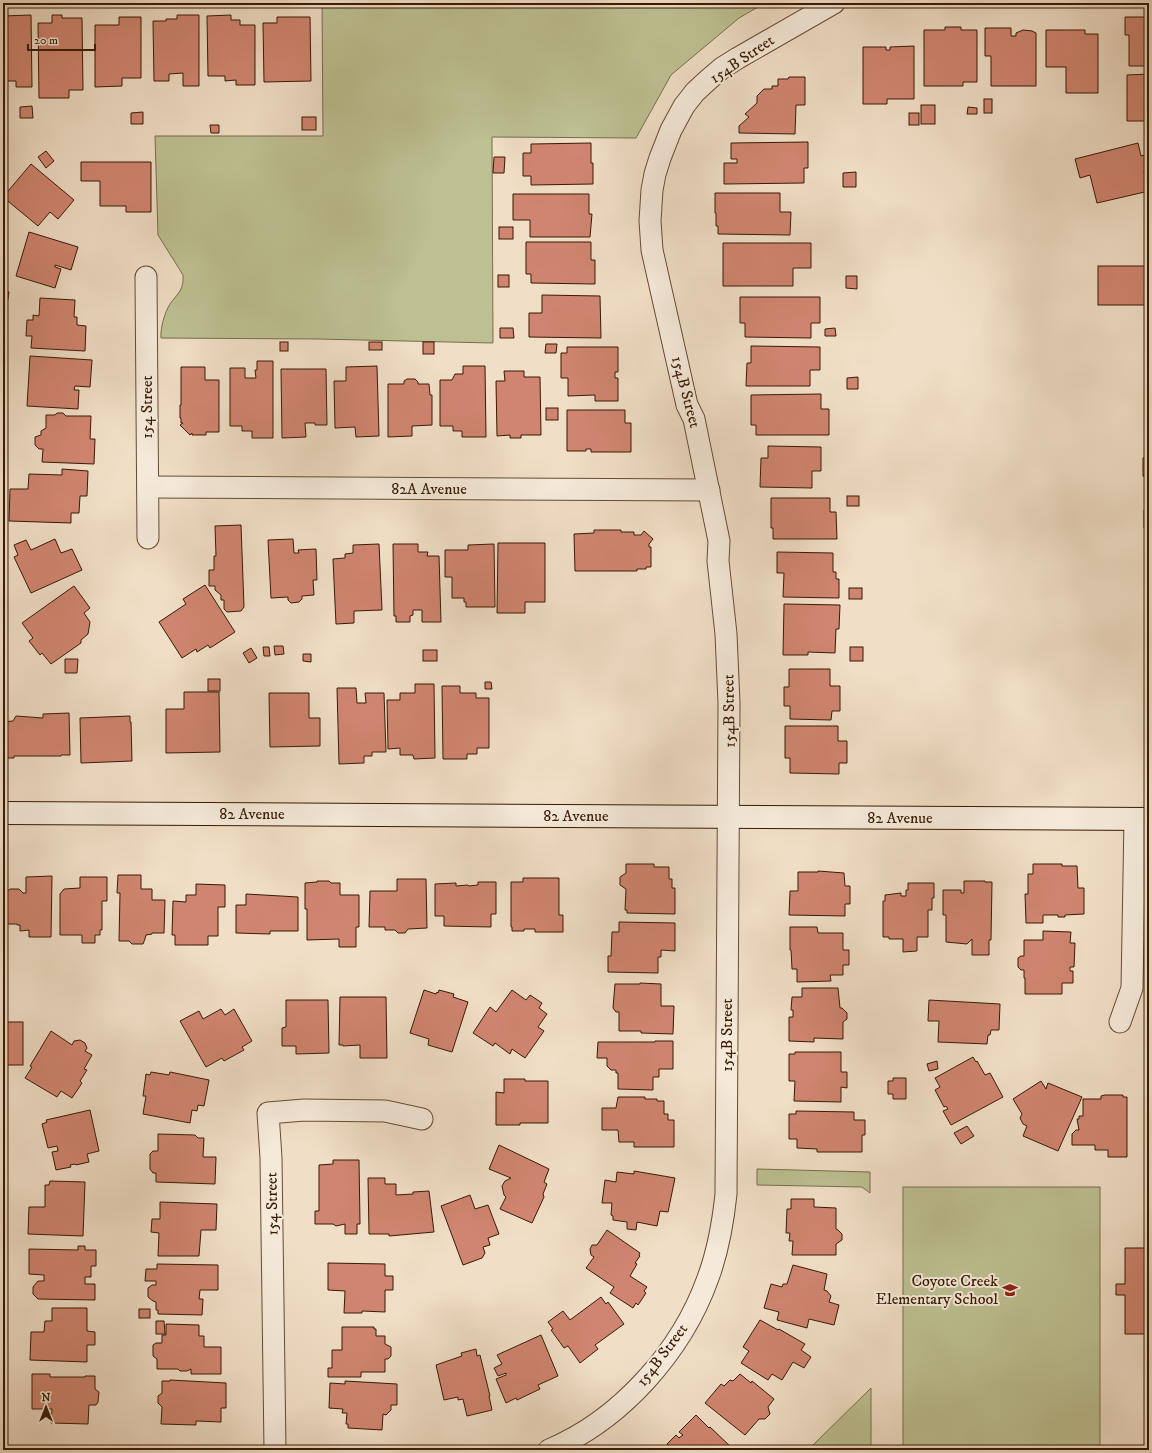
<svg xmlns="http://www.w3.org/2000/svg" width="1152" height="1453" font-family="'IM FELL DW Pica',serif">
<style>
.green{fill:#bdc092;stroke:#7a6d4a}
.building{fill:#d08570;stroke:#381a03}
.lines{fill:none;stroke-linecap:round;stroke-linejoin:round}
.street-casing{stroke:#664b34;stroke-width:23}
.secondary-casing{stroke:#381a03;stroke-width:24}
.street{stroke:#f5eada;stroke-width:21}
.secondary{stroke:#f5eada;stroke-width:22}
.labels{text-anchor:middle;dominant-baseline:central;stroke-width:4;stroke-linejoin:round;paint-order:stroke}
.street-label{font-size:16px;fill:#381a03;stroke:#f5eada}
.poi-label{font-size:16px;fill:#381a03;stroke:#f5eada;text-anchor:end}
</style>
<rect width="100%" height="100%" fill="#f0dec6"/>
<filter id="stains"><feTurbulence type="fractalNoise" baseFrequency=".005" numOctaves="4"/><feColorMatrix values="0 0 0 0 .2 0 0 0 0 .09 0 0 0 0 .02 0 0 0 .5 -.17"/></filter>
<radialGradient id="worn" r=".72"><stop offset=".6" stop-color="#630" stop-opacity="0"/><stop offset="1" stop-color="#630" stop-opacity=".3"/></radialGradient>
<g class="green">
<path d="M322 3H765L739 18 671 75 636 138 492 137 493 343 317 339 161 338C160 328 165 312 170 304 178 293 184 290 183 275L158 235 155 136H323Z"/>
<polygon points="757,1169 870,1172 870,1193 862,1187 757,1185"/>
<rect x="903" y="1187" width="197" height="263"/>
<polygon points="871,1388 871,1450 808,1450"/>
</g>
<g class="building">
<polygon points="31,15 32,87 16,87 16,81 6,81 6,87 3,87 3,16"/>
<polygon points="52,15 62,15 62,18 82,18 83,90 69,90 69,98 39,98 38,23 52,23"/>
<polygon points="177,15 199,15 199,86 183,86 183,73 169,74 169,81 154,81 153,21 166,21 166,19 177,19"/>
<polygon points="231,15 231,20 240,20 240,25 255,25 255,85 236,85 236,80 225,81 225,76 208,76 207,16"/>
<polygon points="119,17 141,17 141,78 122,78 122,86 95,87 95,25 119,25"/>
<polygon points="277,17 310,17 311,81 264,82 263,23 277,23"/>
<polygon points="1125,17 1149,17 1149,66 1129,66 1129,35 1125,35"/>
<polygon points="945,27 961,27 961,30 977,30 977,82 963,82 963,86 924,86 924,30 945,30"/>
<polygon points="985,28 1011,28 1011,36 1016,36 1016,33 1023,30 1032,31 1036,33 1036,86 991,86 991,56 985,56"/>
<polygon points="1046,30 1085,30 1085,34 1098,34 1098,93 1066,93 1066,67 1046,67"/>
<polygon points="914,46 914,99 887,99 887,104 863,104 863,47 886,47 886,50 890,50 890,47"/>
<polygon points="1149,74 1149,121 1127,121 1127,75"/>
<polygon points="789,77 805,77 805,105 796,105 795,134 739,133 739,126 749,117 745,114 757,103 757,96 764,89 772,89 772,86 778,86 778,79 788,79"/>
<rect x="984" y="99" width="8" height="14"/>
<rect x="921" y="105" width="14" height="19"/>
<polygon points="32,106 33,118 20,118 20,107"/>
<polygon points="968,107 977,108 977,114 967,114"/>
<polygon points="143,112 143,124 131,124 131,113"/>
<rect x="909" y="113" width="10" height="12"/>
<rect x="302" y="117" width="14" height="13"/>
<polygon points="210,125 219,125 219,133 211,133"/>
<polygon points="808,142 808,168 804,168 804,183 724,184 724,163 737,163 737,159 731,159 731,143"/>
<polygon points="591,143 591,163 593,163 593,184 531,185 531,176 523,176 523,153 531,153 531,144"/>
<polygon points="1138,143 1141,156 1145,155 1149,169 1144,171 1149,191 1097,203 1090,175 1080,178 1075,159"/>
<polygon points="46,151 54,161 46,168 38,157"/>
<polygon points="494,157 505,157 504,173 493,173"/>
<polygon points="81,162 151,162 151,212 126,212 126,206 100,206 100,181 81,181"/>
<polygon points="31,164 74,200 58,219 50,212 38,226 3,197"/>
<polygon points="856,172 856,187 843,187 843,173"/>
<polygon points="715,193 780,193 780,212 791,212 790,235 718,234 718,226 716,226 716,213 715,213"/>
<polygon points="513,194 589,194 589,214 592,214 590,237 530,237 530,220 513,220"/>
<rect x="1146" y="216" width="3" height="22"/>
<rect x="499" y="227" width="14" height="12"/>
<polygon points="29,232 78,247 71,270 55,265 55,267 61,269 55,288 16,276"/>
<polygon points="526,242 591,242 591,260 595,260 595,284 531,283 531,274 526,274"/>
<polygon points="723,243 811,243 811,268 793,268 793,286 723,286"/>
<rect x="1098" y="266" width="51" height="39"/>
<rect x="498" y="275" width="11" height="12"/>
<polygon points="846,276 857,276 857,289 846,288"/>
<polygon points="3,291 9,292 7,305 3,304"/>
<polygon points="542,295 600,296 601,338 529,337 529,313 542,313"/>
<polygon points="740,297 820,297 820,323 811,323 811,338 745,337 745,323 740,323"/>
<polygon points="40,298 75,300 74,317 77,317 77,325 86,326 85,351 31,348 32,336 26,336 27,320 33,320 33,315 39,316"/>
<polygon points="500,328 513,328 514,338 500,338"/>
<polygon points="835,328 836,336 825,336 825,329"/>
<rect x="280" y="342" width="8" height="9"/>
<rect x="369" y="342" width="13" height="8"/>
<rect x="423" y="342" width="11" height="12"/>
<polygon points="546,344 557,344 556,353 545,353"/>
<polygon points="751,346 820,347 820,370 810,370 810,386 746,386 747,363 751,363"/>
<polygon points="567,347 618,347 618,372 615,372 615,378 618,378 618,401 595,401 595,395 568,396 568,378 561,378 561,353 567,353"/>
<polygon points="30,356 92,360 90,387 75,386 74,390 79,390 78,409 27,406"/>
<polygon points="257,361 273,361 273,438 252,438 252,431 242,431 242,426 230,426 230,368 245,368 245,378 256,378 255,370 257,370"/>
<polygon points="377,366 379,436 356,437 355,427 335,428 334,381 346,381 346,367"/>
<polygon points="463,366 485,366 486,437 462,437 462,431 453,431 453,426 440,426 440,380 452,380 455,374 463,374"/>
<polygon points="181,367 205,367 205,380 219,380 219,432 206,432 206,435 192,435 192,433 190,435 180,425 183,423 181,423 181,418 180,418 180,405 181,405"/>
<polygon points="281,369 326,369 327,425 315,425 315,423 305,423 306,437 282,438"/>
<polygon points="504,371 524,371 524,377 540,377 541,435 521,435 521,438 510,438 510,435 497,436 496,381 505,381"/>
<polygon points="858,377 858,389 847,389 847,378"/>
<polygon points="407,379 415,379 418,382 418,384 429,384 430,395 432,395 432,425 412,426 412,436 388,437 388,384 404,384 404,381"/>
<polygon points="821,394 821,409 829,409 829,435 756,435 756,425 751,425 751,395"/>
<rect x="546" y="408" width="12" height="12"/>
<polygon points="567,410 625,410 625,423 631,423 631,452 591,452 591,449 586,449 586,451 567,451"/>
<polygon points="57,413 63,413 66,416 91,416 90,439 95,439 94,464 42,462 43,449 39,449 35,445 35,437 41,435 41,431 46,428 46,415 55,415"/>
<polygon points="768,446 821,447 821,471 812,471 812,488 760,487 761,458 768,458"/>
<polygon points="1149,453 1149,482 1143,476 1143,458"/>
<polygon points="62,469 88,471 87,496 80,496 79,513 71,513 71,523 9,521 10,489 28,489 29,474 62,475"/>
<rect x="847" y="496" width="12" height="10"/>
<polygon points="771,498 830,498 830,512 836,512 837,539 773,539 773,528 771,528"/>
<polygon points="1149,505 1149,534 1144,528 1144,510"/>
<polygon points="241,525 244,607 241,611 227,612 224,609 224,600 221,600 221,595 215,590 215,586 209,586 209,570 214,570 214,556 216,556 215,526"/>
<polygon points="594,530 621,530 621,532 634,532 634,535 641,535 644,531 653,539 649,544 649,547 651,547 651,567 646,567 646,569 637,569 637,571 575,571 574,534 594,533"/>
<polygon points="55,539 61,553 72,549 82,570 31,593 14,557 18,555 14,545 26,540 31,550"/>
<polygon points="293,539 294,553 299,553 298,550 316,549 317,580 313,580 314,595 302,596 302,599 299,602 291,603 288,600 288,597 271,598 268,540"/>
<polygon points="498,543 545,543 545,602 525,602 525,613 497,613"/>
<polygon points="379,544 382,610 354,611 354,623 336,624 333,559 345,558 345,554 353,553 353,545"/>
<polygon points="393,544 418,544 418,552 428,552 427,556 439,556 441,622 422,622 422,610 413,610 413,615 410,616 410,622 396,622 396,616 394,616"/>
<polygon points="494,544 495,607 466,607 466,602 464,602 464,598 452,598 452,577 445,577 445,550 468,550 468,545"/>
<polygon points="777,552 833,553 833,572 836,572 836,579 839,579 839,598 783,597 784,573 777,573"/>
<polygon points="205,585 235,632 210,648 208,645 197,652 196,649 182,658 159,622 186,604 183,599"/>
<polygon points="74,586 90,608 84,613 90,622 88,634 81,640 81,643 51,664 42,653 40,655 29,641 33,638 22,623"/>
<rect x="849" y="588" width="13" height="11"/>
<polygon points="784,604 840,605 839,629 836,629 835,653 808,652 808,655 783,655"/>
<polygon points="274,646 283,646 284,654 275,655"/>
<polygon points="263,647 269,647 270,656 264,656"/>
<rect x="850" y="647" width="13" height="14"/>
<polygon points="251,648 257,658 249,663 243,653"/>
<rect x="423" y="650" width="14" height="11"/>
<polygon points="303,654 311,654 311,662 303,661"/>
<polygon points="65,659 78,659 77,673 65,673"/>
<polygon points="789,669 830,669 830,686 840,686 840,711 832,711 831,720 790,719 790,706 784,706 784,687 789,687"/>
<rect x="208" y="679" width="12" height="12"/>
<polygon points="485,682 491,682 492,689 485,689"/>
<polygon points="415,684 434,684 435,758 414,759 413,755 400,755 400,748 388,749 387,700 400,700 400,693 415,693"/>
<polygon points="442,686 460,686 460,693 476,693 476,698 489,698 489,748 477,748 477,754 467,754 467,759 443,759"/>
<polygon points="337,688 356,688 357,703 366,703 365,693 384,693 386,752 372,752 372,756 364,756 364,763 339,764"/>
<polygon points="184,692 219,692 220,752 166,753 166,709 184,709"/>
<polygon points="269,693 309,693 309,718 320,718 320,746 270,747"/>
<polygon points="69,713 70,755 61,755 61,756 14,756 14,758 3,758 3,722 13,721 16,716 43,718 43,714"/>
<polygon points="130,716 130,722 131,722 132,761 81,763 80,718"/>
<polygon points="785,726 838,726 838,741 847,741 847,763 839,763 839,774 790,773 790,758 785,758"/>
<polygon points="626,864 654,864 654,867 669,867 669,879 672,879 672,888 675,888 675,914 627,913 627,910 625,910 626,889 620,885 620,877 626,873"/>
<polygon points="1033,864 1062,864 1062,866 1077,866 1078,888 1084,888 1084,914 1065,915 1065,917 1058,917 1058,915 1043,915 1043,923 1026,923 1025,894 1028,894 1028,874 1033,874"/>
<polygon points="818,871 844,873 845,886 850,886 850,904 845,904 845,916 789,915 790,891 798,891 798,872 818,872"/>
<polygon points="118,875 141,875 141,889 152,889 152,900 165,900 164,933 152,933 152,934 146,935 145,939 143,944 132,944 129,941 119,941 120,893 117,893"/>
<polygon points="52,876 51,937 29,937 29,930 20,931 20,925 17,925 17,924 5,924 5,893 10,889 19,889 23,893 26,893 26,877"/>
<polygon points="80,877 107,877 107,901 102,901 102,930 100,930 100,935 95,935 95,943 82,943 82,935 60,935 60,894 64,889 80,888"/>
<polygon points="523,878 559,878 559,915 563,915 563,932 535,932 535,929 524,929 524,931 512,931 512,927 511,927 511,882 523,882"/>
<polygon points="397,879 426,879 427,928 408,929 405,933 398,933 395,930 385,930 385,927 369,927 370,891 397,891"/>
<polygon points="317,881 329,881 331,883 340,883 340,895 359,895 359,927 356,927 356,947 339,947 339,939 307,940 307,909 305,909 305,883 317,882"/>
<polygon points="964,881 985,881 985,882 992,882 991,940 989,940 989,955 972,955 972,939 967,944 946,942 946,915 943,915 943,890 961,890 961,893 964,893"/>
<polygon points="478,882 496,882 496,914 491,914 491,927 444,926 444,916 435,916 435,884 456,883 456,886 468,885 469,886 478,885"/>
<polygon points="908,883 934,883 934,898 932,898 932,910 928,910 928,937 917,937 917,951 903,952 903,939 889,939 889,937 883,937 883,901 885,901 885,895 901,893 901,896 906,896 906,890 908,890"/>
<polygon points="196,884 225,885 225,907 218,907 218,936 208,936 208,945 175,945 175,935 172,935 173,901 186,902 186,895 196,895"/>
<polygon points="246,894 298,897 298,931 270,931 270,934 236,933 236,905 246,905"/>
<polygon points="619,922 675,923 675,951 661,950 661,957 658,957 658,973 608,972 608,956 611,956 612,932 619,932"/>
<polygon points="790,927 817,927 818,933 843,933 843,950 849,950 849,965 843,965 843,975 830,975 831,981 797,982 797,969 792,969 791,950 790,950"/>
<polygon points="1043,931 1071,932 1070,943 1075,943 1074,967 1070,967 1070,971 1073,971 1073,983 1062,983 1062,994 1025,994 1025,978 1024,978 1024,970 1021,970 1018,967 1018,958 1021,956 1024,956 1024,940 1043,940"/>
<polygon points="640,983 661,984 661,1006 674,1006 673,1034 641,1033 641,1031 619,1031 619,1012 616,1012 613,1008 615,984 640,984"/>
<polygon points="802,988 838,988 840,1008 842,1008 847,1013 847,1019 843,1022 843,1039 814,1038 814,1042 789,1041 789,1017 793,1017 793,1010 791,1010 792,997 802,997"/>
<polygon points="424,990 436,994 437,992 438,993 439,990 454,994 453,997 468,1002 452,1052 428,1045 429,1039 410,1033"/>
<polygon points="512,990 526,1000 530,995 542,1003 539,1008 547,1014 538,1027 544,1031 525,1058 512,1049 510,1054 495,1043 493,1046 473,1033 490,1007 496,1012"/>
<polygon points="340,997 386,997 387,1058 360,1058 360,1045 343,1046 343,1045 339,1045"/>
<polygon points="286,1000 328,1000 329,1053 296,1054 296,1046 282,1046 282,1028 286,1027"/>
<polygon points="929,1000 1000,1004 999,1030 991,1030 990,1035 988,1035 987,1044 938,1042 939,1021 928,1021"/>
<polygon points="221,1009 225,1015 234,1009 252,1041 242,1047 244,1050 224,1061 222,1058 206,1067 180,1021 199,1011 203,1019"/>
<rect x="3" y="1022" width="20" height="43"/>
<polygon points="51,1031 72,1045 74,1041 80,1040 85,1043 87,1048 85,1051 92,1055 84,1069 87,1070 80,1081 82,1083 72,1098 61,1091 57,1097 25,1078 32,1067 30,1066"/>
<polygon points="655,1041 673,1041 673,1069 659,1069 659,1077 653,1077 653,1090 618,1089 618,1073 616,1073 616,1070 611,1070 607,1066 607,1058 597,1058 598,1042 655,1042"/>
<polygon points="795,1052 841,1052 841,1072 847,1072 847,1088 841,1087 841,1102 794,1101 795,1081 789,1081 789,1054 795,1054"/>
<polygon points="973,1057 976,1062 977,1061 985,1075 990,1073 1003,1097 951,1125 943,1111 948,1109 946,1106 944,1107 935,1090 940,1087 935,1078"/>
<polygon points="937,1061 938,1069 929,1071 927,1064"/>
<polygon points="151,1072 169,1075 170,1072 209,1080 204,1106 198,1105 197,1111 192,1110 190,1123 143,1114 146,1096 143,1096 146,1074 150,1075"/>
<polygon points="893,1078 906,1078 906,1099 893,1099 893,1094 888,1094 888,1081 893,1081"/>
<polygon points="504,1079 525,1079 525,1081 548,1081 548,1123 520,1123 520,1125 496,1125 496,1092 504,1093"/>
<polygon points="1041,1081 1046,1089 1048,1083 1082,1097 1058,1151 1023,1136 1027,1126 1023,1124 1020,1118 1022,1114 1013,1099"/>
<polygon points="1105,1095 1123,1095 1123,1097 1127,1097 1127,1157 1108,1157 1108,1150 1095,1150 1095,1145 1072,1145 1072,1134 1076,1130 1079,1130 1077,1119 1079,1119 1079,1116 1083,1116 1083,1099 1101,1099 1101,1096"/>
<polygon points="618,1097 645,1097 645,1099 657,1099 657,1101 664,1101 664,1114 668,1114 668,1120 674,1120 674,1147 634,1147 634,1142 619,1142 618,1130 602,1130 602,1108 616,1108"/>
<polygon points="90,1110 99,1151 87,1154 89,1162 76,1165 75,1164 70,1165 71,1167 56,1170 52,1152 58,1151 57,1146 48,1148 42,1124 47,1122 46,1120"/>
<polygon points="796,1111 854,1112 854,1120 865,1120 865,1135 862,1135 862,1152 817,1152 817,1149 797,1148 797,1139 789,1139 789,1114 796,1114"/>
<polygon points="967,1126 974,1136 961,1144 954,1133"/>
<polygon points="158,1134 195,1135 198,1138 204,1138 203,1157 216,1157 215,1184 156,1182 156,1173 153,1173 150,1169 150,1154 153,1151 158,1151"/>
<polygon points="499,1145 549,1169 544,1182 547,1184 543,1194 544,1197 532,1223 500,1209 506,1197 504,1195 502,1186 505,1181 511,1178 489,1169"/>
<polygon points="333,1160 359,1160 360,1224 357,1224 357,1234 345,1234 345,1224 336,1226 333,1224 315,1224 315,1211 319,1211 319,1165 333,1164"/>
<polygon points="634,1171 675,1178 668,1212 660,1211 657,1226 637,1222 636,1230 627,1229 627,1222 613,1220 613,1216 611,1215 612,1203 602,1203 605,1180 616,1182 617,1172 634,1174"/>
<polygon points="368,1178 385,1178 385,1184 396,1184 396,1195 413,1194 413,1192 429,1191 434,1232 389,1236 389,1234 369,1234"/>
<polygon points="50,1181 85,1182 83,1236 28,1234 29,1207 45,1207 45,1185 49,1185"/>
<polygon points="470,1195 475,1209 488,1205 499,1234 488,1238 490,1245 483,1247 485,1253 482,1258 463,1265 441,1206"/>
<polygon points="791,1199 814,1199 814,1207 836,1208 836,1229 838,1230 842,1234 842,1240 836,1244 836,1255 792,1255 793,1241 789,1241 790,1233 786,1233 787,1209 791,1209"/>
<polygon points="160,1202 217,1204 216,1230 201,1230 199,1256 158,1256 159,1233 151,1232 152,1219 160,1219"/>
<polygon points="607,1230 640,1253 639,1255 640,1256 635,1263 637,1264 630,1276 647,1287 644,1291 646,1293 638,1305 636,1303 633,1308 610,1293 614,1287 586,1268 594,1257 591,1255 590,1249 592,1245 597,1245"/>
<polygon points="78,1246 85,1246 85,1250 96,1250 96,1266 91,1266 91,1277 85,1277 85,1284 95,1284 95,1300 38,1299 33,1294 33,1287 38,1281 44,1281 44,1275 29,1274 29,1249 78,1250"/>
<polygon points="1125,1248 1149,1248 1149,1334 1125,1334 1125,1295 1116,1295 1116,1284 1125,1284"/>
<polygon points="328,1263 385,1264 385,1276 393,1276 393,1290 385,1290 385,1312 362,1311 362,1313 344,1313 345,1291 328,1290"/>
<polygon points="157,1264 218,1265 218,1290 200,1290 199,1299 203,1299 202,1315 158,1314 158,1310 156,1310 156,1302 153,1301 148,1297 148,1288 152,1285 156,1285 156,1281 145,1281 146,1269 157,1269"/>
<polygon points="793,1265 827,1274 824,1290 827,1291 831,1296 829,1302 839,1305 834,1325 809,1319 807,1328 777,1320 779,1312 764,1308 771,1284 782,1287 783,1284 787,1284"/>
<polygon points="601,1297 606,1304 608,1302 624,1324 595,1345 598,1349 580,1363 568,1346 564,1348 551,1330 553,1329 548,1322 563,1311 570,1320"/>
<polygon points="52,1308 87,1308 87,1331 95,1332 95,1345 87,1345 87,1362 30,1360 31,1332 44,1332 45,1321 52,1321"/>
<rect x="139" y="1309" width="11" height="9"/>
<polygon points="760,1320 778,1330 779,1329 805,1344 801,1350 811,1357 804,1368 793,1362 782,1380 772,1374 768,1380 741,1363 749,1351 743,1347"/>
<polygon points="156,1321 164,1321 165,1334 156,1334"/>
<polygon points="166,1324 199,1325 199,1336 204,1336 204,1347 221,1347 221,1374 191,1374 191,1369 187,1371 180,1371 178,1369 157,1369 157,1359 153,1356 153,1345 156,1343 162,1343 162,1335 166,1335"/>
<polygon points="342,1327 374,1327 374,1329 376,1329 376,1336 385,1336 385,1344 391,1347 391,1356 388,1359 385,1359 385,1372 361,1372 361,1377 328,1377 328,1368 332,1368 332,1350 342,1350"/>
<polygon points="541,1335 558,1376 538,1385 540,1389 517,1400 516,1398 506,1403 496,1379 506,1375 506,1373 498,1376 494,1368 502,1364 497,1355"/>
<polygon points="476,1349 477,1356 480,1355 490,1396 489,1396 492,1410 467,1416 463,1399 458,1400 458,1397 444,1400 436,1365 462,1356 461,1353"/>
<polygon points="32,1374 50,1374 50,1377 85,1377 85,1376 95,1376 95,1389 99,1392 98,1402 96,1405 89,1405 88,1424 51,1423 52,1409 32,1409"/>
<polygon points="740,1374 751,1383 752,1381 774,1399 768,1407 770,1414 765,1419 759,1419 745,1435 705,1403 721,1384 724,1386 730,1380 733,1381"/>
<polygon points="170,1380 226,1383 226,1408 221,1408 221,1422 196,1421 196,1425 161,1424 162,1407 158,1403 158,1396 162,1393 162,1381 170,1381"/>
<polygon points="345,1381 397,1384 397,1405 391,1405 391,1410 386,1415 383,1414 382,1430 348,1428 348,1424 346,1424 347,1413 342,1413 343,1409 329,1408 330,1383 345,1384"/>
<polygon points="696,1415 709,1428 710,1427 732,1448 730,1450 674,1450 667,1444 676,1435 679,1438 683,1435 679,1432"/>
</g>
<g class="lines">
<defs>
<g id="street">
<polyline points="146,277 148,538"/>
<polyline points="148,487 709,490"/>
<polyline points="1120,1022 1132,988 1135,819"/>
<polyline points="275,1450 271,1158 268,1113 304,1110 385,1111 422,1119"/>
<path d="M549 1450C621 1420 682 1351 708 1278 718 1251 723 1223 726 1194L729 703 726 634 718 561 719 541 694 419 687 405 652 250 650 221 652 190 655 174 660 158 671 130 684 106 695 92 708 80 722 68 738 58 834 3"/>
</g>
<polyline id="secondary" points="3,813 1149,819"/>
</defs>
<use href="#street" class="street-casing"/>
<use href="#secondary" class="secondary-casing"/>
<use href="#street" class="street"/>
<use href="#secondary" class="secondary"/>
</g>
<defs>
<symbol id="school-bare" viewBox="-9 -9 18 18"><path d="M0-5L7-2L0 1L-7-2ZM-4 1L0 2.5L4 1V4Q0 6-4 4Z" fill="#8f2418" stroke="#f5eada" stroke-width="2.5" paint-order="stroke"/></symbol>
</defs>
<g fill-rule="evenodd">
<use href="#school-bare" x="999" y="1279" width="22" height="22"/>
</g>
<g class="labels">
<g class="street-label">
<text transform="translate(742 59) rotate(-34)">154B Street</text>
<text transform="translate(686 392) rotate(75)">154B Street</text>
<text transform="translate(147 407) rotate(-90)">154 Street</text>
<text x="429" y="489">82A Avenue</text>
<text transform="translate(729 711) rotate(-91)">154B Street</text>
<text x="252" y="814">82 Avenue</text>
<text x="576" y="816">82 Avenue</text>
<text x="900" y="818">82 Avenue</text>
<text transform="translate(727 1035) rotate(-90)">154B Street</text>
<text transform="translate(272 1204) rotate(-91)">154 Street</text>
<text transform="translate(662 1355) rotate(-53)">154B Street</text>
</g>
<g class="poi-label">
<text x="998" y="1281">Coyote Creek<tspan x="998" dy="18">Elementary School</tspan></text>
</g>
</g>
<rect width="1152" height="1453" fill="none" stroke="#f0dec6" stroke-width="16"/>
<rect x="4" y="4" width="1144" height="1445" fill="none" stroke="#381a03" stroke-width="2"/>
<rect x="8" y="8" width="1136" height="1437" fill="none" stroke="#381a03"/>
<g transform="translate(46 1407)" stroke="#f5eada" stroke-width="3" paint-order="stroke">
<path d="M0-3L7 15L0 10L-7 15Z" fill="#381a03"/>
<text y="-6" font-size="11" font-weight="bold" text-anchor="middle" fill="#381a03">N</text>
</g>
<path d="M28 44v6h67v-6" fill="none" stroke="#381a03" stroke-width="2"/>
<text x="34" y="44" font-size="12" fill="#381a03" stroke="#f5eada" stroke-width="3" paint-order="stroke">20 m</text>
<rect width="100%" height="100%" filter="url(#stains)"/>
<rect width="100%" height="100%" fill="url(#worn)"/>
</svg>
